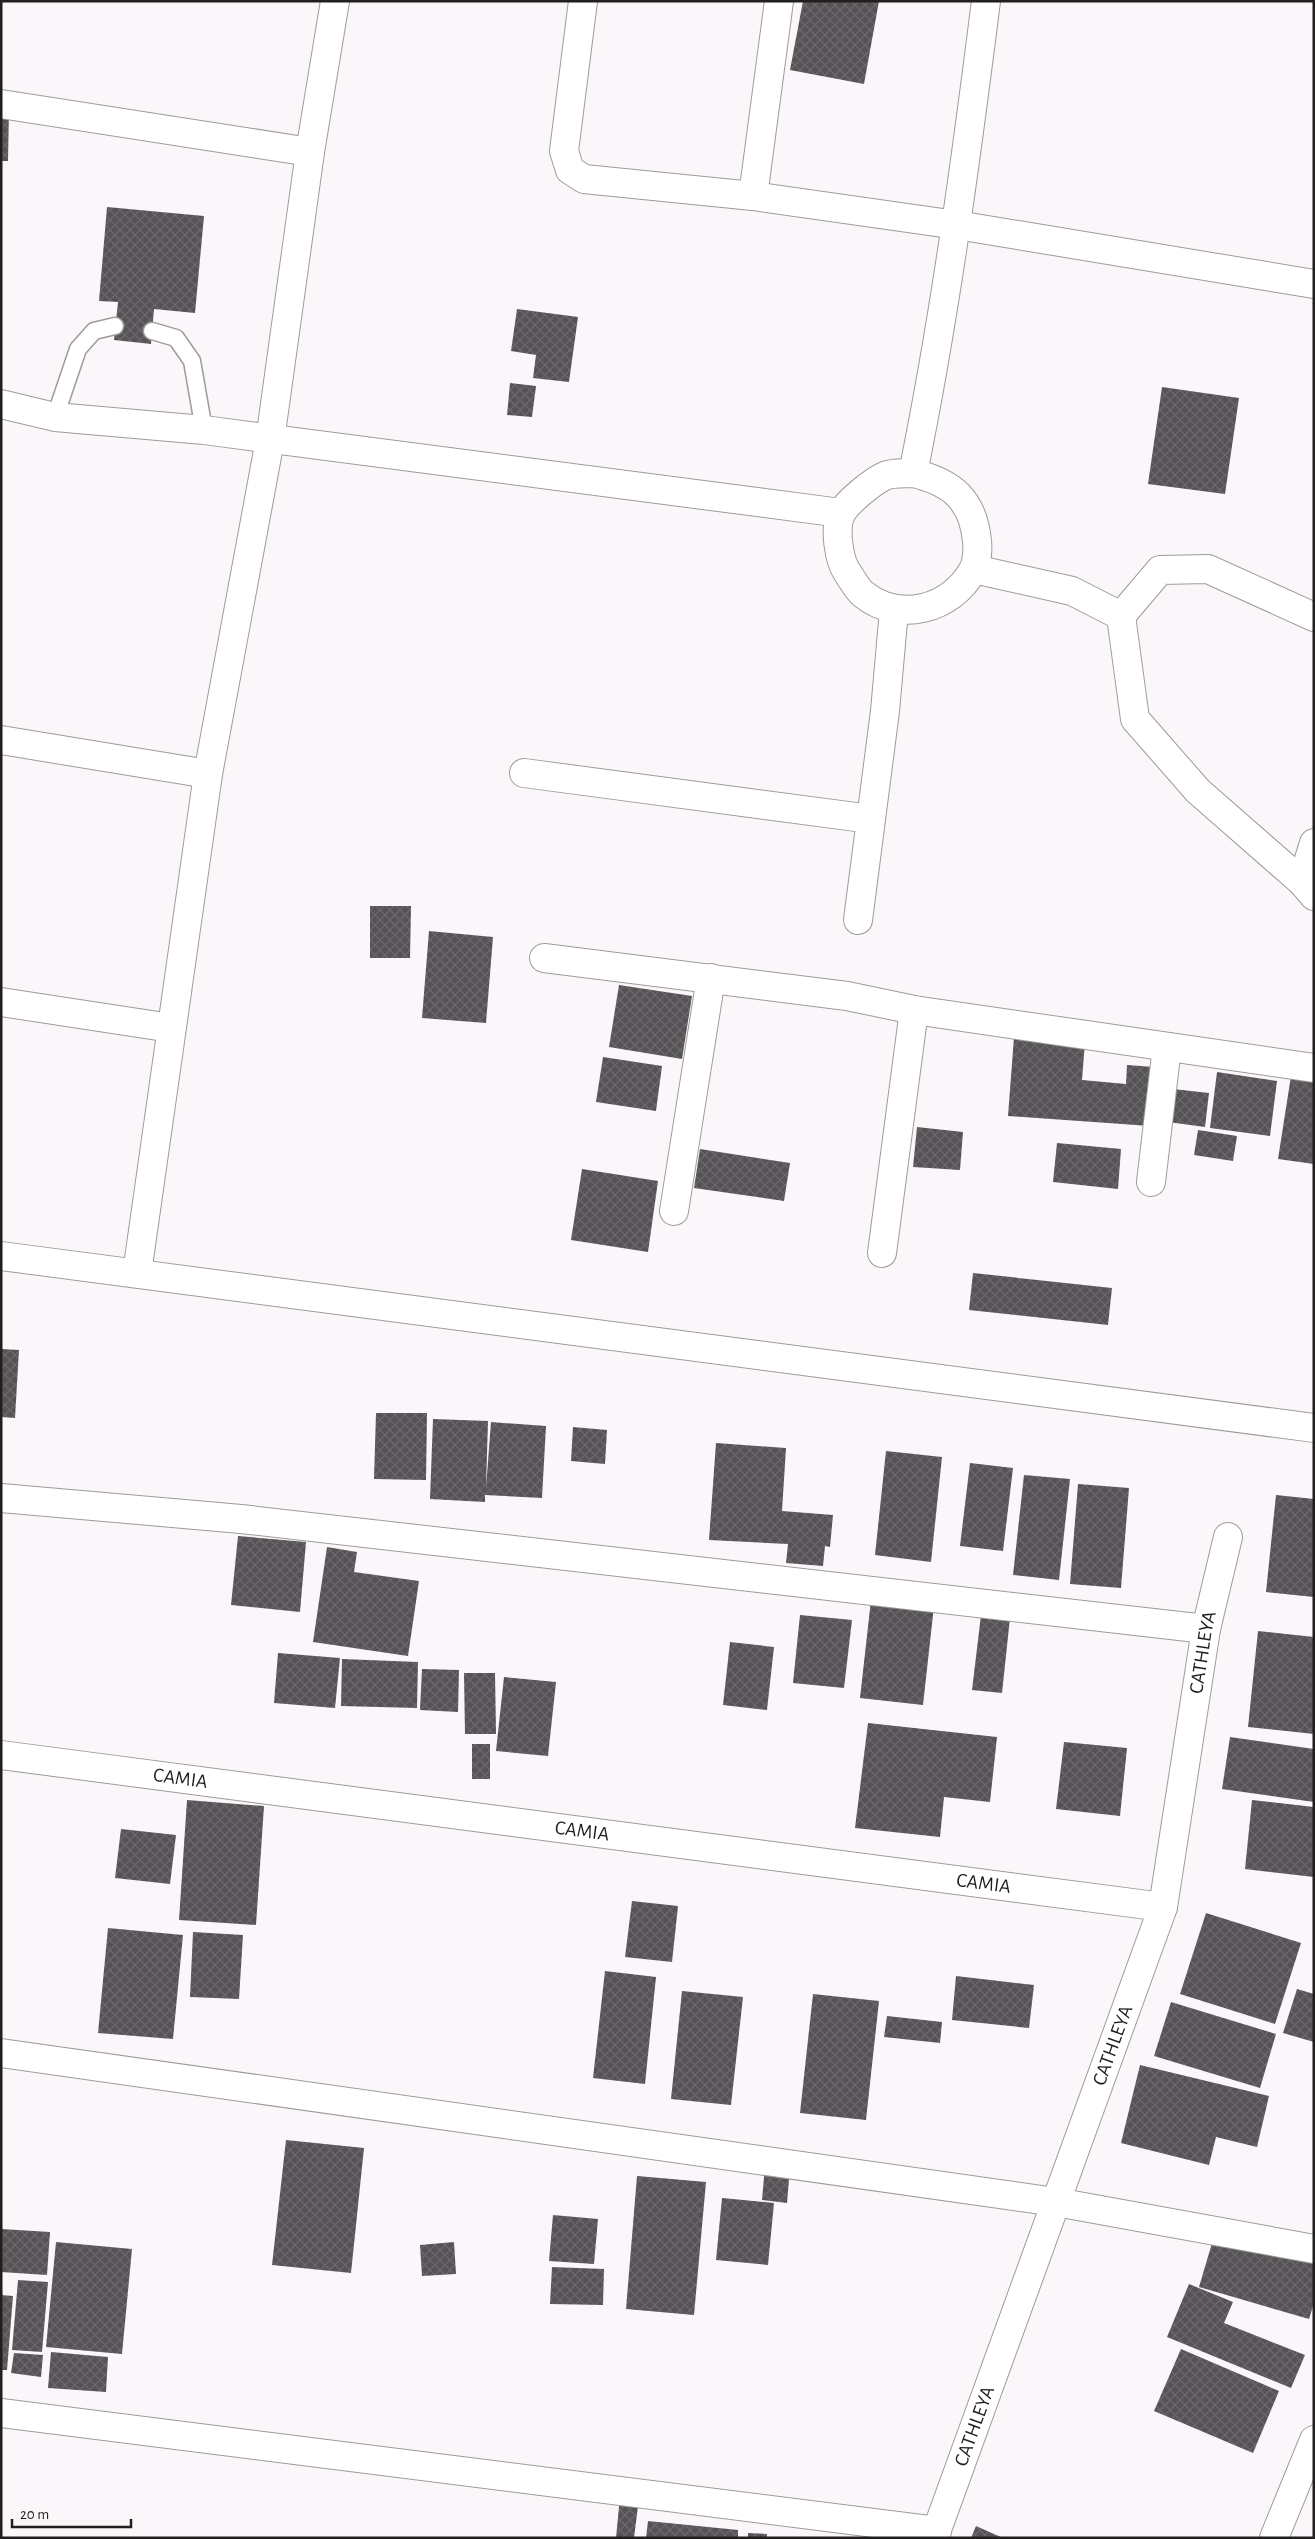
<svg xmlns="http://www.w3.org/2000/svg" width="1315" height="2539" font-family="'Alegreya Sans',sans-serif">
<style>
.building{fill:url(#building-cross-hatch)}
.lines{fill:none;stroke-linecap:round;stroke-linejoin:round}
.service-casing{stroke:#9f9a9d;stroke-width:19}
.minor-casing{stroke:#9f9a9d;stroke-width:30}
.secondary-casing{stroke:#9f9a9d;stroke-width:30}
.service{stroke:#fff;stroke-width:16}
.minor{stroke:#fff;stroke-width:28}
.secondary{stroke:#fff;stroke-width:28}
.labels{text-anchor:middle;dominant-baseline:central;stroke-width:5;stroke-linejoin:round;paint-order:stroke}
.street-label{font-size:20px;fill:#201e1f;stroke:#fbf6f9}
</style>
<defs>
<pattern id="building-cross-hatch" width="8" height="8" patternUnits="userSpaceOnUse" patternTransform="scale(1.25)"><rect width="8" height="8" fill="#565357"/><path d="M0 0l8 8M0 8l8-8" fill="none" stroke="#6a686b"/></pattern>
</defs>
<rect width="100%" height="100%" fill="#fbf6f9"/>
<g class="building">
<polygon points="803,1 879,1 864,84 790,70"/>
<polygon points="1,108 9,109 8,161 1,161"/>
<polygon points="107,207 204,216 195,313 154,309 151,344 114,340 118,302 99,301"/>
<polygon points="517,309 578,317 569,382 533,378 536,355 511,351"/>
<polygon points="510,383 536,386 532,417 507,415"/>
<polygon points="1162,387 1239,398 1225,494 1148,484"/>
<polygon points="370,906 411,906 410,958 370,958"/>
<polygon points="429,931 493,937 486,1023 422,1018"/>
<polygon points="619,985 692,996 682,1059 609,1047"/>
<polygon points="1014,1037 1085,1042 1082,1080 1126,1084 1127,1065 1154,1067 1150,1126 1008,1116"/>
<polygon points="603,1057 662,1066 656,1111 596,1102"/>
<polygon points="1217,1072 1277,1081 1270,1136 1210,1128"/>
<polygon points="1291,1076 1314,1080 1314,1164 1278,1159"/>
<polygon points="1173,1089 1209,1093 1205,1127 1168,1122"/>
<polygon points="917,1127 963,1132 960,1170 913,1167"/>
<polygon points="1198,1130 1237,1136 1233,1161 1194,1155"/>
<polygon points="1057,1143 1121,1149 1118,1189 1053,1182"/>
<polygon points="700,1149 790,1163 784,1201 694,1188"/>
<polygon points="582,1169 658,1181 648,1252 571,1240"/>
<polygon points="973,1273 1112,1288 1108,1325 969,1310"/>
<polygon points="1,1349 19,1350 15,1418 1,1417"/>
<polygon points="376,1413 427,1413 426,1480 374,1479"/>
<polygon points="433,1419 488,1421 486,1488 491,1422 546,1426 542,1498 485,1495 485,1502 430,1499"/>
<polygon points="573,1427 607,1430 605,1464 571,1461"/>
<polygon points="716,1443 786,1448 782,1511 833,1515 830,1547 825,1546 823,1566 786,1563 788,1544 709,1540"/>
<polygon points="886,1451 942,1457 931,1562 875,1555"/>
<polygon points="970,1463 1013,1468 1003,1551 960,1546"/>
<polygon points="1024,1475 1070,1479 1059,1580 1013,1575"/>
<polygon points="1078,1484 1129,1488 1121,1588 1070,1584"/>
<polygon points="1276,1495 1314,1499 1314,1597 1266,1592"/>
<polygon points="238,1536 306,1542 300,1612 231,1605"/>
<polygon points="327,1547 357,1552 354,1572 419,1581 408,1656 313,1642"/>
<polygon points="871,1600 934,1606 923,1705 860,1698"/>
<polygon points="800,1615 852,1620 844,1688 793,1683"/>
<polygon points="981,1615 1010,1618 1002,1693 972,1690"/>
<polygon points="1258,1631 1314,1637 1314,1734 1248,1727"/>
<polygon points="730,1642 774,1647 767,1710 723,1705"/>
<polygon points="278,1653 340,1658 335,1708 274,1703"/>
<polygon points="342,1659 418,1662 417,1708 341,1706"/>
<polygon points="422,1669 459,1670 458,1712 420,1710"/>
<polygon points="464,1673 495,1673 496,1734 465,1734"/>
<polygon points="504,1677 556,1682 548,1756 496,1751"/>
<polygon points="868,1723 997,1737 990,1802 944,1797 940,1837 855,1828"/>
<polygon points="1230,1737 1314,1749 1314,1802 1222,1789"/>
<polygon points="1064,1742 1127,1748 1120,1816 1056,1809"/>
<rect x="472" y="1744" width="18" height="35"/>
<polygon points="187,1800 264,1806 256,1925 179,1920"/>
<polygon points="1252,1800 1314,1807 1314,1877 1245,1869"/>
<polygon points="121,1829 176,1835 170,1884 115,1878"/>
<polygon points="632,1901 678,1906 672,1962 625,1957"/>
<polygon points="1206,1913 1301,1943 1275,2024 1180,1994"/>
<polygon points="108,1928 183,1935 173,2039 98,2033"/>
<polygon points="193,1932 243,1935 239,1999 190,1997"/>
<polygon points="605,1971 656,1977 645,2084 593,2078"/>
<polygon points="956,1976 1034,1985 1029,2028 952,2020"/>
<polygon points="1297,1989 1314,1994 1314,2042 1283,2033"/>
<polygon points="682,1991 743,1997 731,2105 671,2099"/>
<polygon points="813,1994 879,2001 866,2120 800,2113"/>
<polygon points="1171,2002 1276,2034 1260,2088 1154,2056"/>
<polygon points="887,2016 942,2022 940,2043 884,2037"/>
<polygon points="1140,2065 1269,2096 1257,2147 1216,2137 1209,2165 1121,2143"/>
<polygon points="286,2140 364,2148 351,2273 272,2265"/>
<polygon points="765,2166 790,2168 787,2203 762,2200"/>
<polygon points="637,2176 706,2182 694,2315 626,2309"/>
<polygon points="722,2198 774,2203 768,2265 716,2260"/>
<polygon points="553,2215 598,2219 594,2264 549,2261"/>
<polygon points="1,2229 50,2232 47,2275 1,2272"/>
<polygon points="1215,2233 1314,2254 1314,2303 1309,2319 1199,2287"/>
<polygon points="56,2242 132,2249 122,2354 46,2347"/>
<polygon points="454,2242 456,2274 422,2276 420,2245"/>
<polygon points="552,2267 604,2269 603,2305 550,2304"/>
<polygon points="18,2280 48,2282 42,2352 12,2350"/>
<polygon points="1189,2284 1233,2302 1224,2323 1305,2355 1291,2388 1167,2337"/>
<polygon points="1,2295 13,2296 7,2370 1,2370"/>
<polygon points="1181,2349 1279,2391 1253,2453 1154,2411"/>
<polygon points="51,2352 108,2357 106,2392 48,2388"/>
<polygon points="14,2353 43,2355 41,2377 11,2373"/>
<polygon points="620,2496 639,2498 634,2538 616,2538"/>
<polygon points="648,2521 738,2530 738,2538 646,2538"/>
<polygon points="976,2526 1003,2538 971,2538"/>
<polygon points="748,2533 767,2534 767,2538 748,2538"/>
</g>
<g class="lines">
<defs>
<g id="service">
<polyline points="152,331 176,338 192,361 204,430"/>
<polyline points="55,417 78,349 94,331 115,326"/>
</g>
<g id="minor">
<polyline points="583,1 564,151 570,170 584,179 753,196 957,225 1314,284"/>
<polyline points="1,104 310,152"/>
<polyline points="753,196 779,1"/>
<polyline points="1,404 55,417 204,430 841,513"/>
<path d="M913 473C945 316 966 159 986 1"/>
<path d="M913 473C951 482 973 499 977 541 978 549 977 563 973 570 951 610 899 623 863 594 857 589 852 579 847 572 839 560 834 528 841 514 847 502 874 480 887 475 895 473 905 473 913 473Z"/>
<polyline points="974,569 1072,591 1121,616 1135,719 1198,791 1302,882 1314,896"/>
<polyline points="1121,616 1160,570 1208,569 1314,617"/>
<polyline points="1,740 208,774"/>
<polyline points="524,773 871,819"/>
<polyline points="1302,882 1314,843"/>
<polyline points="858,920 885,711 894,610"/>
<polyline points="544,958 847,996 914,1010 1314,1068"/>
<polyline points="1,1002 171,1028"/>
<polyline points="1151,1182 1167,1047"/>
<polyline points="674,1211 711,978"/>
<polyline points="882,1253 914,1010"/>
<polyline points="1,1256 1314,1428"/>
<polyline points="137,1273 208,774 270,440 310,152 335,1"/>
<polyline points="1,1498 241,1519 1206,1629"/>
<path id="s1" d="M1 1755 1163 1907"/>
<polyline points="1,2053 1056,2202 1314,2249"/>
<polyline points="1,2413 937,2531"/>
<path id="s2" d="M934 2538 1163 1907 1206 1629 1228 1537"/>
</g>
<polyline id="secondary" points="1274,2538 1314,2440"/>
</defs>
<use href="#service" class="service-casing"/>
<use href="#minor" class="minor-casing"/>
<use href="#secondary" class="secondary-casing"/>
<use href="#service" class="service"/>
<use href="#minor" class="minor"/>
<use href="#secondary" class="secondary"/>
</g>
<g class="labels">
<g class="street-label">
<text stroke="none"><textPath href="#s2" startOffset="929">CATHLEYA</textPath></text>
<text stroke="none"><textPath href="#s1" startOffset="181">CAMIA</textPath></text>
<text stroke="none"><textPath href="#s1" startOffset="586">CAMIA</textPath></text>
<text stroke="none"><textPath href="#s1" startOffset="991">CAMIA</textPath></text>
<text stroke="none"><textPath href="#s2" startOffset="524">CATHLEYA</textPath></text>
<text stroke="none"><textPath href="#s2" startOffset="119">CATHLEYA</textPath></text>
</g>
</g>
<rect width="1315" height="2539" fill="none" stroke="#201e1f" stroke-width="5"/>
<path d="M12 2519v8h119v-8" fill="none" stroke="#201e1f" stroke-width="2.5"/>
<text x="20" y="2519" font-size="15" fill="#201e1f" stroke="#fbf6f9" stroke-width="4" paint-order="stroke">20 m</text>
</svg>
